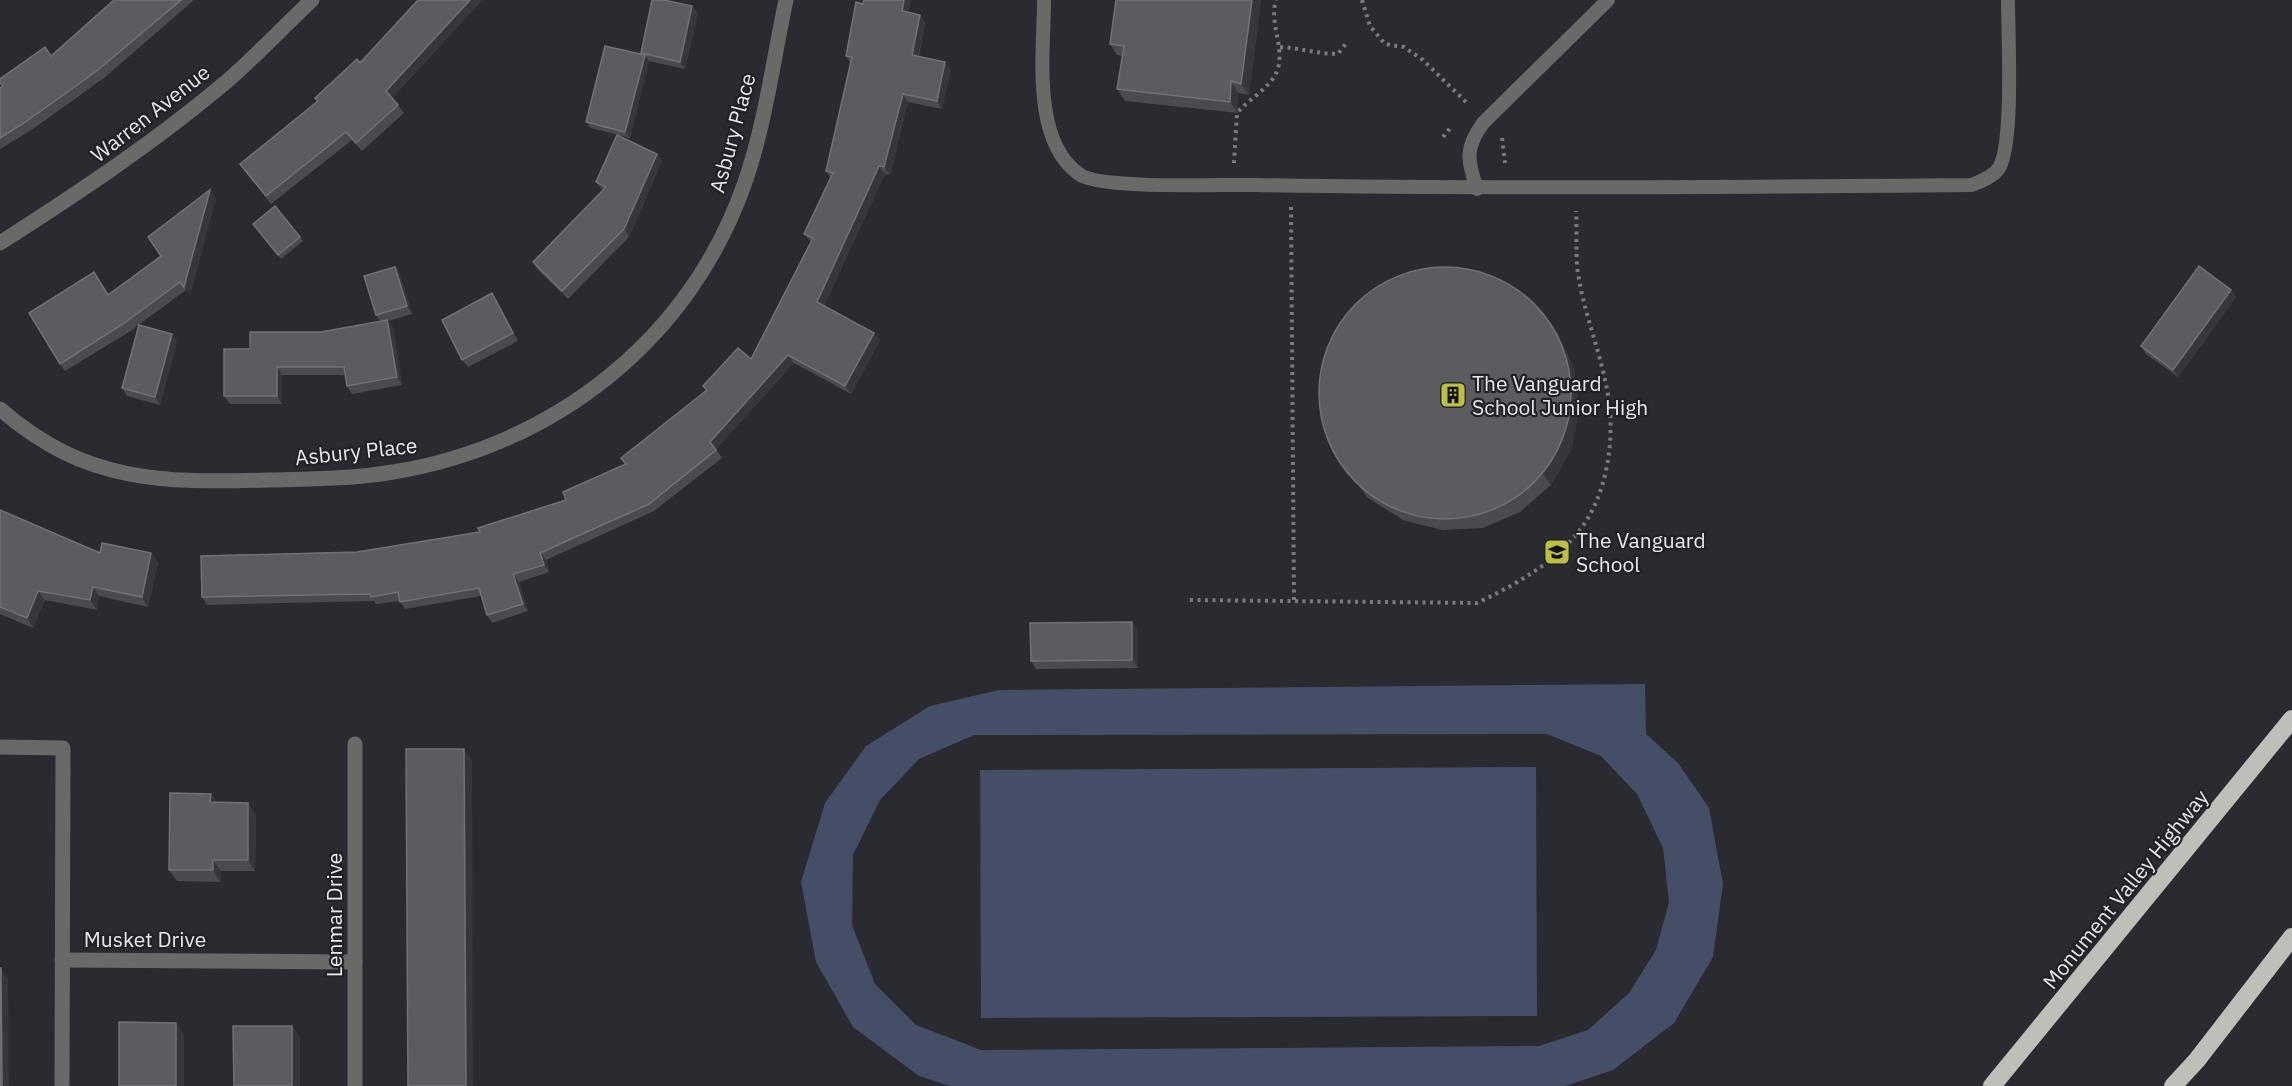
<svg xmlns="http://www.w3.org/2000/svg" width="2292" height="1086" font-family="'IBM Plex Sans',sans-serif">
<style>
.green{fill:#454e66;fill-rule:evenodd}
.lines{fill:none;stroke-linecap:round;stroke-linejoin:round}
.path{stroke:#7a7b7f;stroke-width:4;stroke-dasharray:3 4.5;stroke-linecap:butt}
.service{stroke:#696967;stroke-width:14}
.minor{stroke:#696967;stroke-width:15}
.motorway{stroke:#bebfb9;stroke-width:18}
.wall{fill:#494b4f}
.shaded-wall{fill:#35373b}
.building{fill:#5a5c60;stroke:#707276;stroke-width:1.5}
.labels{text-anchor:middle;dominant-baseline:central;stroke-width:4.5;stroke-linejoin:round;paint-order:stroke}
.street-label{font-size:21px;fill:#e8e9ec;stroke:#202226}
.poi-label{font-size:21px;fill:#e8e9ec;stroke:#202226;text-anchor:start}
</style>
<rect width="100%" height="100%" fill="#2a2b30"/>
<g class="green">
<path d="M1645 684 1646 734 1678 763 1709 808 1723 884 1713 957 1674 1023 1613 1070 1565 1086H950L919 1076 853 1027 816 962 801 882 825 803 866 746 930 706 999 690ZM1547 734 1601 756 1637 794 1663 848 1669 902 1656 950 1629 993 1588 1030 1539 1046 981 1050 916 1025 875 984 852 925 853 855 880 800 919 759 974 735Z"/>
<polygon points="1536,767 1537,1016 981,1018 980,770"/>
</g>
<g class="lines">
<g class="path">
<polyline points="1362,0 1370,26 1385,44 1404,47 1423,60 1469,105"/>
<path d="M1280 47C1301 48 1318 54 1338 54L1348 41"/>
<polyline points="1443,137 1450,128"/>
<polyline points="1502,138 1505,163"/>
<path d="M1234 163 1237 113C1248 100 1264 92 1274 77 1289 52 1268 26 1276 0"/>
<polyline points="1291,207 1294,601"/>
<path d="M1190 600 1477 603C1517 584 1564 558 1588 518 1611 479 1616 424 1605 380 1597 342 1581 304 1577 265 1576 247 1577 229 1576 211"/>
</g>
<g class="service">
<path d="M1044 0C1044 52 1031 140 1079 174 1100 190 1223 184 1256 185 1495 189 1734 187 1972 185 1982 181 1994 176 1999 168 2014 143 2008 34 2008 0"/>
<path d="M1477 189C1467 160 1465 148 1483 123L1608 0"/>
</g>
<g class="minor">
<path d="M0 243C78 193 155 142 226 82 256 56 283 27 312 0"/>
<path d="M0 409C85 483 162 483 269 480 310 479 352 479 393 472 554 446 689 340 744 185 765 126 773 61 786 0"/>
<polyline points="0,747 63,748 62,1086"/>
<polyline points="62,960 355,962"/>
<polyline points="355,1086 355,744"/>
</g>
<g class="motorway">
<polyline points="1992,1086 2292,719"/>
<polyline points="2173,1086 2197,1060 2292,937"/>
</g>
</g>
<g class="wall">
<polygon points="114,0 194,0 104,78 33,129 0,149 0,88 51,56"/>
<polygon points="418,0 482,0 392,98 404,113 362,151 352,140 271,204 240,164 317,102 315,98 360,63"/>
<polygon points="1116,0 1261,0 1249,95 1238,93 1238,113 1125,101 1117,89 1122,56 1117,55 1110,44"/>
<polygon points="692,6 698,14 685,69 649,61 630,138 591,128 586,122 642,54 641,53"/>
<polygon points="909,13 920,15 925,23 919,56 951,70 942,109 908,102 890,175 885,174 824,305 880,340 851,394 794,363 716,449 722,458 654,511 546,560 549,572 519,582 528,611 492,623 487,615 481,596 405,609 400,601 376,604 374,601 207,605 202,597 357,552 480,532 566,500 626,464 706,390 703,386 751,359 811,242 804,234 830,177 826,171 851,64 846,56"/>
<polygon points="657,154 662,161 629,237 568,299 538,270 533,262 603,191 596,182"/>
<polygon points="210,190 216,198 190,295 186,290 129,332 65,371 60,364 94,272 108,294 161,256"/>
<polygon points="253,224 300,237 303,241 281,259"/>
<polygon points="395,267 400,275 412,314 388,321 393,328 402,385 352,394 347,386 345,375 282,375 282,404 230,404 224,396 250,349 321,332 380,321 376,315"/>
<polygon points="2231,290 2236,297 2178,377 2146,354 2141,346"/>
<polygon points="497,301 518,341 468,367 462,360"/>
<polygon points="1549,321 1557,332 1574,369 1579,410 1571,450 1551,485 1520,512 1483,528 1442,530 1403,520 1368,498 1334,453"/>
<polygon points="177,342 160,405 127,396 122,388"/>
<polygon points="0,510 100,553 151,553 158,562 148,607 99,596 97,610 45,600 33,628 0,614"/>
<polygon points="1138,630 1138,668 1036,669 1031,661"/>
<polygon points="211,794 216,802 256,814 255,871 221,871 220,882 177,881 169,870"/>
</g>
<g class="shaded-wall">
<polygon points="470,0 482,0 391,99 386,91"/>
<polygon points="904,0 911,0 907,19 902,11"/>
<polygon points="1252,0 1261,0 1249,95 1241,84"/>
<polygon points="692,6 698,14 685,69 680,62"/>
<polygon points="920,15 925,23 917,62 912,55"/>
<polygon points="645,55 649,61 630,138 625,132"/>
<polygon points="945,62 951,70 942,109 937,101"/>
<polygon points="1231,81 1238,93 1238,113 1230,102"/>
<polygon points="903,94 908,102 890,175 884,167"/>
<polygon points="657,154 662,161 629,237 624,229"/>
<polygon points="879,166 885,174 823,309 817,302"/>
<polygon points="210,190 216,198 190,295 184,287"/>
<polygon points="395,267 400,275 412,314 407,306"/>
<polygon points="2231,290 2236,297 2178,377 2173,370"/>
<polygon points="492,293 497,301 518,341 513,333"/>
<polygon points="387,320 393,328 402,385 397,377"/>
<polygon points="1549,321 1557,332 1574,369 1579,410 1571,450 1551,485 1543,474"/>
<polygon points="874,333 880,340 851,394 845,386"/>
<polygon points="172,334 177,342 160,405 155,397"/>
<polygon points="788,355 794,363 715,450 710,442"/>
<polygon points="277,367 282,375 282,404 277,396"/>
<polygon points="151,553 158,562 148,607 142,597"/>
<polygon points="540,553 546,560 549,572 544,565"/>
<polygon points="513,574 519,582 528,611 523,604"/>
<polygon points="93,587 99,596 97,610 90,600"/>
<polygon points="38,591 45,600 33,628 27,618"/>
<polygon points="1132,622 1138,630 1138,668 1132,660"/>
<polygon points="464,749 472,760 473,1086 466,1086"/>
<polygon points="211,794 218,805 210,802"/>
<polygon points="248,803 256,814 255,871 248,860"/>
<polygon points="213,860 221,871 220,882 213,870"/>
<polygon points="1,968 8,979 9,1086 2,1086"/>
<polygon points="176,1023 184,1034 184,1086 176,1086"/>
<polygon points="292,1026 300,1037 300,1086 292,1086"/>
</g>
<g class="building">
<polygon points="114,0 181,0 98,70 27,121 0,138 0,88 3,86 0,83 0,79 45,47 51,56"/>
<polygon points="418,0 470,0 386,91 398,105 356,143 346,132 266,196 240,164 318,101 315,98 357,59 360,63"/>
<polygon points="652,0 664,0 692,6 680,62 641,53"/>
<polygon points="864,0 904,0 902,11 920,15 912,55 945,62 937,101 903,94 884,167 879,166 817,302 874,333 845,386 788,355 710,442 716,450 649,504 540,553 544,565 513,574 523,604 487,615 479,588 400,602 398,592 371,597 370,594 202,597 201,556 357,552 480,532 478,528 566,500 563,492 626,464 621,458 707,390 703,386 738,348 751,359 813,238 804,234 833,173 826,171 852,57 846,56 856,2 863,4"/>
<polygon points="1116,0 1252,0 1241,84 1231,81 1230,102 1117,89 1124,46 1110,44"/>
<polygon points="605,46 645,55 625,132 586,122"/>
<polygon points="617,135 657,154 624,229 562,291 533,262 606,187 596,182"/>
<polygon points="210,190 184,287 180,282 123,324 60,364 29,313 94,272 108,295 161,256 148,237"/>
<polygon points="275,206 300,237 278,255 253,224"/>
<polygon points="2199,266 2231,290 2173,370 2141,346"/>
<polygon points="395,267 407,306 376,315 364,276"/>
<circle cx="1445" cy="393" r="126"/>
<polygon points="492,293 513,333 462,360 442,320"/>
<polygon points="387,320 397,377 347,386 344,367 277,367 277,396 224,396 224,349 250,349 250,332 321,332"/>
<polygon points="139,325 172,334 155,397 122,388"/>
<polygon points="0,510 100,553 102,543 151,553 142,597 93,587 90,600 38,591 27,618 0,607"/>
<polygon points="1132,622 1132,660 1031,661 1030,623"/>
<polygon points="406,749 464,749 466,1086 408,1086"/>
<polygon points="170,793 211,794 210,802 248,803 248,860 213,860 213,870 169,870"/>
<polygon points="0,968 1,968 2,1086 0,1086"/>
<polygon points="119,1022 176,1023 176,1086 119,1086"/>
<polygon points="233,1026 292,1026 292,1086 234,1086"/>
</g>
<defs>
<symbol id="building-square" viewBox="-11 -11 22 22"><rect x="-9" y="-9" width="18" height="18" rx="4" fill="#bdbf43" stroke="#202226"/><path d="M-4-6H4V6H1V3H-1V6H-4ZM-2.5-4.3h1.7v1.8h-1.7ZM.8-4.3h1.7v1.8H.8ZM-2.5-1h1.7V.8h-1.7ZM.8-1h1.7V.8H.8Z" fill="#111"/></symbol>
<symbol id="school-square" viewBox="-11 -11 22 22"><rect x="-9" y="-9" width="18" height="18" rx="4" fill="#bdbf43" stroke="#202226"/><path d="M0-5L7-2L0 1L-7-2ZM-4 1L0 2.5L4 1V4Q0 6-4 4Z" fill="#111"/></symbol>
</defs>
<g fill-rule="evenodd">
<use href="#building-square" x="1438" y="380" width="30" height="30"/>
<use href="#school-square" x="1542" y="537" width="30" height="30"/>
</g>
<g class="labels">
<g class="street-label">
<text transform="translate(150 113) rotate(-38)">Warren Avenue</text>
<text transform="translate(732 133) rotate(-75)">Asbury Place</text>
<text transform="translate(356 451) rotate(-6)">Asbury Place</text>
<text transform="translate(2125 889) rotate(-51)">Monument Valley Highway</text>
<text transform="translate(334 915) rotate(-90)">Lenmar Drive</text>
<text x="145" y="939">Musket Drive</text>
</g>
<g class="poi-label">
<text x="1472" y="383">The Vanguard<tspan x="1472" dy="24">School Junior High</tspan></text>
<text x="1576" y="540">The Vanguard<tspan x="1576" dy="24">School</tspan></text>
</g>
</g>
</svg>
